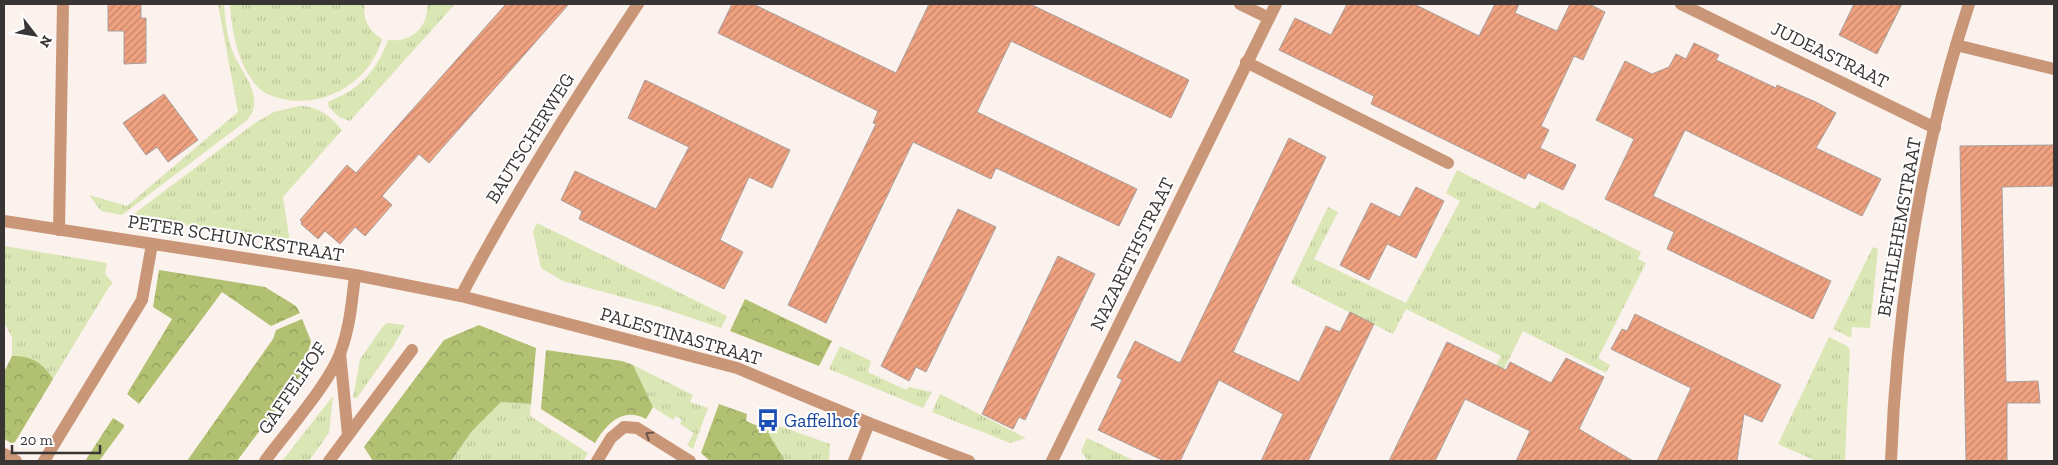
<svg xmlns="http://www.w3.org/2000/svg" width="2058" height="465" font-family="'Zilla Slab',serif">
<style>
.grass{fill:url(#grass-tufts)}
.forest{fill:url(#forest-crowns)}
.building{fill:url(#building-hatch);stroke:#a89f9b}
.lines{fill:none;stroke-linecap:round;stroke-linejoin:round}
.minor{stroke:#c99678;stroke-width:12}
.oneway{stroke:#6b574c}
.labels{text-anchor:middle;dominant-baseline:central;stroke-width:4;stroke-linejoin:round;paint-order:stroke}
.street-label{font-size:19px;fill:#393534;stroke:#fff}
.transit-label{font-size:19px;fill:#164399;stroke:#fff;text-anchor:start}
</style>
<defs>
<pattern id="grass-tufts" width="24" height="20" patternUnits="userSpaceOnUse" patternTransform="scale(1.25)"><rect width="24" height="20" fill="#dbe6b5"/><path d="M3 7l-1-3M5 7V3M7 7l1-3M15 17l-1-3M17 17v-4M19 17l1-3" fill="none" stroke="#bdc69c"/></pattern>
<pattern id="forest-crowns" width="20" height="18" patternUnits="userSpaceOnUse" patternTransform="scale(1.25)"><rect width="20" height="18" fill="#b2c171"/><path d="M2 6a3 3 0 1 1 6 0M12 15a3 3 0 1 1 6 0" fill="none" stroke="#929e5e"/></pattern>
<pattern id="building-hatch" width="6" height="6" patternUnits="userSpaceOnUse" patternTransform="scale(1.25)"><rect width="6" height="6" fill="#f0a180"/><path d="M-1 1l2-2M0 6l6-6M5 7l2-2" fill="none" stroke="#c3846a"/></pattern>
</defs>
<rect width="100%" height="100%" fill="#fbf1ed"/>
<g class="grass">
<path d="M218 4H224C225 19 227 35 232 50 240 72 268 98 246 121L122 215 101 211 89 195 127 206 238 112Z"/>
<path d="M230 4H365C362 19 369 31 382 39 371 79 330 106 288 100 278 98 268 96 260 89 238 68 232 32 230 4Z"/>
<path d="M427 4H455L350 121 339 117 329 107 328 102C333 99 338 97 343 95 365 83 380 64 388 40 411 43 429 27 427 4Z"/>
<path d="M299 106C319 106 330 116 342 130L283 197 290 242 131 216 255 123 274 112Z"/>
<polygon points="1457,170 1535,209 1540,201 1641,252 1638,259 1646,263 1598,358 1610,365 1606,373 1523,331 1504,369 1496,365 1501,356 1406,309 1393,334 1291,283 1328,207 1338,212 1314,259 1406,303 1460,201 1446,193"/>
<polygon points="537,223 727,316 721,328 659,307 563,281 541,268 533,231"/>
<path d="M4 246 107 263 105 274 113 283 109 287 53 379C44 364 30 356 12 356V337L4 323Z"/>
<polygon points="1873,247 1878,249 1870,328 1852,327 1851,338 1833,329"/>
<polygon points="388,323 405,325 394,345 357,398 353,398 360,359 384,325"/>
<polygon points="1829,337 1847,346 1850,350 1845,461 1816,461 1778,444"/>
<polygon points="840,346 871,361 868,372 906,390 909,387 932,392 923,408 829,369"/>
<polygon points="633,365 693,395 690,402 708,408 693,449 687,445 694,433 680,424 682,420 676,416 673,420 653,407"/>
<polygon points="940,394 1026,438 1010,443 932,412"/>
<polygon points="333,396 329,433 309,461 282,461"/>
<polygon points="501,402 531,404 530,416 588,453 583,461 451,461 472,431"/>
<polygon points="760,419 830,444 829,461 785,461"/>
<polygon points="1087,438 1135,461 1088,461 1081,451"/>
</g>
<g class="forest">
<polygon points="159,270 265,287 296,306 300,313 271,326 222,292 139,404 127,394 172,319 153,307"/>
<polygon points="745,299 832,341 819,366 730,331"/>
<polygon points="302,319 311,341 302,374 237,461 187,461 273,339 276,330"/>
<polygon points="479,325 536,348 531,404 501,402 472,431 451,461 373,461 364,447 444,340"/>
<path d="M546 350 622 361 633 365 653 407 646 419C622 406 606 425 595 443L541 409Z"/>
<path d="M12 356C32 356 43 363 53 379L15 442 11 443 4 439V372Z"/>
<polygon points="719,404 747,414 746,421 758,426 760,419 785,461 710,461 701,453"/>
<polygon points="113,418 124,425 124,427 99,461 85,461"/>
</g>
<g class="building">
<polygon points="108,4 141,4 141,18 146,18 146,63 124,64 124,31 108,31"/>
<polygon points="506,4 569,4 429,163 419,154 382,196 392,205 365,236 355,227 340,244 325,231 318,239 301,224 302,222 300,220 347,165 356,173"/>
<polygon points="732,4 753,4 896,73 929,4 1030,4 1189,80 1171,118 1011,41 977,112 1137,189 1119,226 996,168 991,179 913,142 826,323 788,305 876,124 873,123 878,111 718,33"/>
<polygon points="1347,4 1414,4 1479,36 1495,4 1519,4 1515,13 1557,31 1570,4 1589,4 1605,12 1583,60 1574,56 1541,126 1549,130 1540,148 1576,165 1563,190 1528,173 1525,179 1394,115 1371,104 1374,96 1279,50 1295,18 1331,35"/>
<polygon points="1854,4 1902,4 1877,54 1839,35"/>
<polygon points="1694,43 1719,55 1716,60 1776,88 1777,85 1816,102 1836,113 1816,148 1881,179 1862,216 1685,130 1653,196 1831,281 1813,319 1667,249 1674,232 1605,199 1634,139 1596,120 1625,61 1652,74 1669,67 1676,54 1686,59"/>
<polygon points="645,80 790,150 772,188 749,177 720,240 743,252 724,289 579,219 582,211 561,200 575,171 656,209 689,147 628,118"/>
<polygon points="164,94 198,140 168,162 157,147 146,155 123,123"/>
<polygon points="1289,138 1326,157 1233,352 1299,382 1326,326 1340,332 1350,312 1374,324 1308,461 1261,461 1283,414 1219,380 1180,461 1164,461 1098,430 1122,380 1117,377 1135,341 1180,363"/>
<polygon points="2054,145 2054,186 2002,187 2006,382 2038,381 2040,403 2007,403 2007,461 1966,461 1960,146"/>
<polygon points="1416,187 1444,201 1416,258 1387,244 1369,280 1340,265 1371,203 1400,217"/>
<polygon points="958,209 996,227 926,372 916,367 909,381 881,366"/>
<polygon points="1058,256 1095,274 1025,420 1019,417 1013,429 982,414"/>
<polygon points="1635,314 1781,385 1762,422 1744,414 1737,461 1657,461 1691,388 1611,349 1622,329 1627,331"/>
<polygon points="1447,342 1506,370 1510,362 1551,383 1566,358 1604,377 1579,429 1633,461 1516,461 1530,431 1465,399 1435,461 1389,461"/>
</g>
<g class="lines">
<g class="minor">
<polyline points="1240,4 1269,18"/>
<polyline points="1681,4 1935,128"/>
<polyline points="1956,45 2054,69"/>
<polyline points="1246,62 1448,163"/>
<polyline points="4,221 355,275 461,296 737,368 869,423 969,461"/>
<polyline points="59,230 63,4"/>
<path d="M461 296C514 195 575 99 638 4"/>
<polyline points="340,353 348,435"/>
<polyline points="4,454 16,461"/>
<polyline points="44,461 142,300 152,244"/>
<path d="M265 461C286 432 330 383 341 351 350 326 352 301 355 275"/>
<polyline points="329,461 412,350"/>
<polyline points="597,461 611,438 624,427 637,428 690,461"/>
<polyline points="854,461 869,423"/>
<polyline points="1052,461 1276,4"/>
<path d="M1891 461C1897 306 1920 152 1969 4"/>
</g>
</g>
<defs><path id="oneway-chevron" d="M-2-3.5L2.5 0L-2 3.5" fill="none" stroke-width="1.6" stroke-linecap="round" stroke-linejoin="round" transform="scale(1.25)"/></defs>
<use class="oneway" href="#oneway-chevron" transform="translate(649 435) rotate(-148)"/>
<defs>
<symbol id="bus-bare" viewBox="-9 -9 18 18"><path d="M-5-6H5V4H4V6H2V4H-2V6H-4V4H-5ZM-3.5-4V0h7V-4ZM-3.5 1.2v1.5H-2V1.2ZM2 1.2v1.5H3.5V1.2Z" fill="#1a4fb4" stroke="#fff" stroke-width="2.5" paint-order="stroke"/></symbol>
</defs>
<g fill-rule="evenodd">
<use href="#bus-bare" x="752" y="404" width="32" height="32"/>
</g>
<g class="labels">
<g class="street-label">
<text transform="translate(1830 55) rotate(26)">JUDEASTRAAT</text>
<text transform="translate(530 138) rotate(-58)">BAUTSCHERWEG</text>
<text transform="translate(1899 227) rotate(-80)">BETHLEHEMSTRAAT</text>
<text transform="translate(236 238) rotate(9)">PETER SCHUNCKSTRAAT</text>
<text transform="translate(1132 254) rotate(-64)">NAZARETHSTRAAT</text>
<text transform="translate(681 336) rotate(16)">PALESTINASTRAAT</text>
<text transform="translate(292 388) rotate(-56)">GAFFELHOF</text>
</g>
<g class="transit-label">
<text x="784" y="420">Gaffelhof</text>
</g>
</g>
<rect width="2058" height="465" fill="none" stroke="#393534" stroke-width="10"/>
<g transform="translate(35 35) rotate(121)" stroke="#ffffff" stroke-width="4" paint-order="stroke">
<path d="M0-4L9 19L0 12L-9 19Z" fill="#393534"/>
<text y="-8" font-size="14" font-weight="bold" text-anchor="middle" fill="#393534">N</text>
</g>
<path d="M12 445v8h88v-8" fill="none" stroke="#393534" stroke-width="2.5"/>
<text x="20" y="445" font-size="15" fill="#393534" stroke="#ffffff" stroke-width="4" paint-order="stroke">20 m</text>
</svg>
